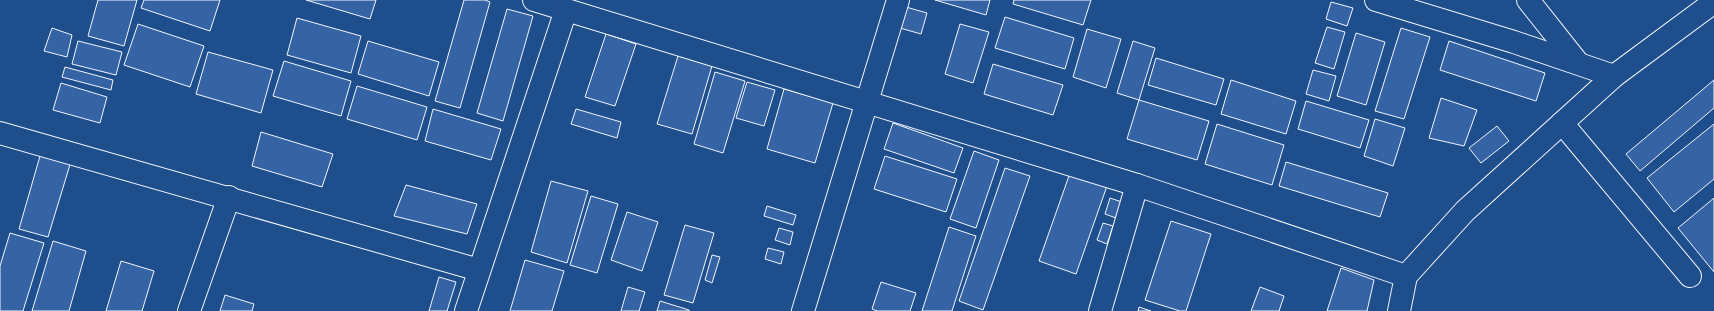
<svg xmlns="http://www.w3.org/2000/svg" width="1714" height="311" font-family="'Times New Roman',serif">
<style>
.building{fill:#3563a3;stroke:#f2f6ff}
.lines{fill:none;stroke-linecap:round;stroke-linejoin:round}
.street-casing{stroke:#f2f6ff;stroke-width:24}
.street{stroke:#1f4e8c;stroke-width:22}
</style>
<rect width="100%" height="100%" fill="#1f4e8c"/>
<g class="building">
<polygon points="98,0 137,0 124,46 88,36"/>
<polygon points="144,0 220,0 210,31 141,8"/>
<polygon points="306,0 376,0 370,19"/>
<polygon points="464,0 485,0 490,2 460,108 435,101"/>
<polygon points="935,0 990,0 986,15"/>
<polygon points="1014,0 1091,0 1083,25 1013,4"/>
<polygon points="1331,2 1353,8 1347,26 1326,19"/>
<polygon points="906,7 927,13 921,34 900,28"/>
<polygon points="507,9 533,16 503,121 477,113"/>
<polygon points="1005,17 1074,38 1065,69 995,48"/>
<polygon points="297,18 361,36 351,73 287,55"/>
<polygon points="138,24 204,46 190,87 124,65"/>
<polygon points="960,24 989,32 973,83 945,74"/>
<polygon points="1327,27 1345,32 1334,69 1315,63"/>
<polygon points="52,28 72,35 67,57 44,51"/>
<polygon points="1401,28 1430,37 1404,119 1375,111"/>
<polygon points="1087,29 1121,39 1106,88 1073,77"/>
<polygon points="1356,33 1385,42 1366,105 1337,96"/>
<polygon points="606,34 636,44 615,106 585,97"/>
<polygon points="78,41 122,52 116,75 72,64"/>
<polygon points="368,41 439,62 429,96 358,74"/>
<polygon points="1133,41 1155,48 1139,100 1117,93"/>
<polygon points="1449,41 1545,73 1536,101 1440,70"/>
<polygon points="208,52 273,70 261,113 196,94"/>
<polygon points="678,56 712,66 692,134 657,124"/>
<polygon points="1156,58 1224,79 1216,105 1148,85"/>
<polygon points="284,61 351,81 341,116 273,96"/>
<polygon points="993,64 1063,85 1053,115 984,94"/>
<polygon points="65,67 113,80 111,90 62,77"/>
<polygon points="1313,70 1336,76 1329,101 1306,94"/>
<polygon points="715,72 745,81 723,153 694,144"/>
<polygon points="1231,80 1296,101 1286,134 1221,114"/>
<polygon points="1714,80 1714,108 1640,171 1626,154"/>
<polygon points="747,82 775,90 764,126 736,118"/>
<polygon points="61,83 107,97 100,123 53,110"/>
<polygon points="357,86 427,107 417,140 347,119"/>
<polygon points="784,89 833,103 815,163 767,149"/>
<polygon points="1441,98 1477,110 1464,146 1429,138"/>
<polygon points="1139,100 1209,121 1197,160 1127,139"/>
<polygon points="1306,101 1369,120 1360,148 1298,129"/>
<polygon points="433,109 501,129 491,160 425,141"/>
<polygon points="576,109 621,122 617,138 571,124"/>
<polygon points="1375,119 1405,128 1393,166 1364,156"/>
<polygon points="893,123 963,148 954,173 884,149"/>
<polygon points="1217,124 1284,145 1272,185 1205,164"/>
<polygon points="1714,124 1714,179 1674,212 1647,178"/>
<polygon points="1497,126 1509,141 1481,163 1469,148"/>
<polygon points="261,132 333,154 322,187 252,166"/>
<polygon points="42,149 72,158 48,237 19,229"/>
<polygon points="974,151 999,160 976,228 950,219"/>
<polygon points="885,156 957,179 946,212 874,189"/>
<polygon points="1286,162 1388,193 1380,217 1279,186"/>
<polygon points="1005,168 1030,176 983,310 959,301"/>
<polygon points="1070,173 1107,186 1076,274 1039,261"/>
<polygon points="551,181 588,191 567,263 531,252"/>
<polygon points="406,185 477,204 467,234 394,216"/>
<polygon points="591,196 618,204 597,273 570,265"/>
<polygon points="1110,198 1122,202 1116,218 1105,214"/>
<polygon points="1714,198 1714,272 1678,228"/>
<polygon points="767,206 796,215 793,225 764,216"/>
<polygon points="627,212 658,222 642,271 611,260"/>
<polygon points="1171,221 1211,234 1186,311 1180,311 1145,300"/>
<polygon points="1103,223 1113,226 1107,244 1097,240"/>
<polygon points="685,225 714,233 693,303 664,295"/>
<polygon points="949,227 976,236 952,311 922,311"/>
<polygon points="779,228 793,232 790,245 775,240"/>
<polygon points="10,233 44,243 23,311 0,311 0,266"/>
<polygon points="53,241 86,251 69,311 32,311"/>
<polygon points="768,248 784,252 781,264 765,259"/>
<polygon points="712,255 720,257 712,283 705,280"/>
<polygon points="525,260 564,271 552,311 510,311"/>
<polygon points="121,261 154,271 142,311 106,311"/>
<polygon points="1341,268 1374,280 1367,311 1327,311"/>
<polygon points="439,277 456,282 447,311 429,311"/>
<polygon points="881,282 916,293 910,311 877,311 872,309"/>
<polygon points="628,287 645,292 639,311 621,311"/>
<polygon points="1260,287 1284,296 1279,311 1251,311"/>
<polygon points="225,295 254,304 252,311 220,311"/>
<polygon points="660,301 689,310 689,311 657,311"/>
<polygon points="1139,307 1151,311 1138,311"/>
</g>
<g class="lines">
<defs>
<g id="street">
<polyline points="534,0 1137,185 1406,276"/>
<polyline points="1376,0 1514,42 1614,76"/>
<polyline points="1528,0 1578,63"/>
<polyline points="1562,123 1690,276"/>
<polyline points="0,133 479,270"/>
<polyline points="189,311 229,197"/>
<polyline points="466,311 566,10"/>
<polyline points="803,311 898,0"/>
<polyline points="1100,311 1137,185"/>
<polyline points="1399,311 1406,276 1465,211 1614,76 1714,2"/>
</g>
</defs>
<use href="#street" class="street-casing"/>
<use href="#street" class="street"/>
</g>
</svg>
